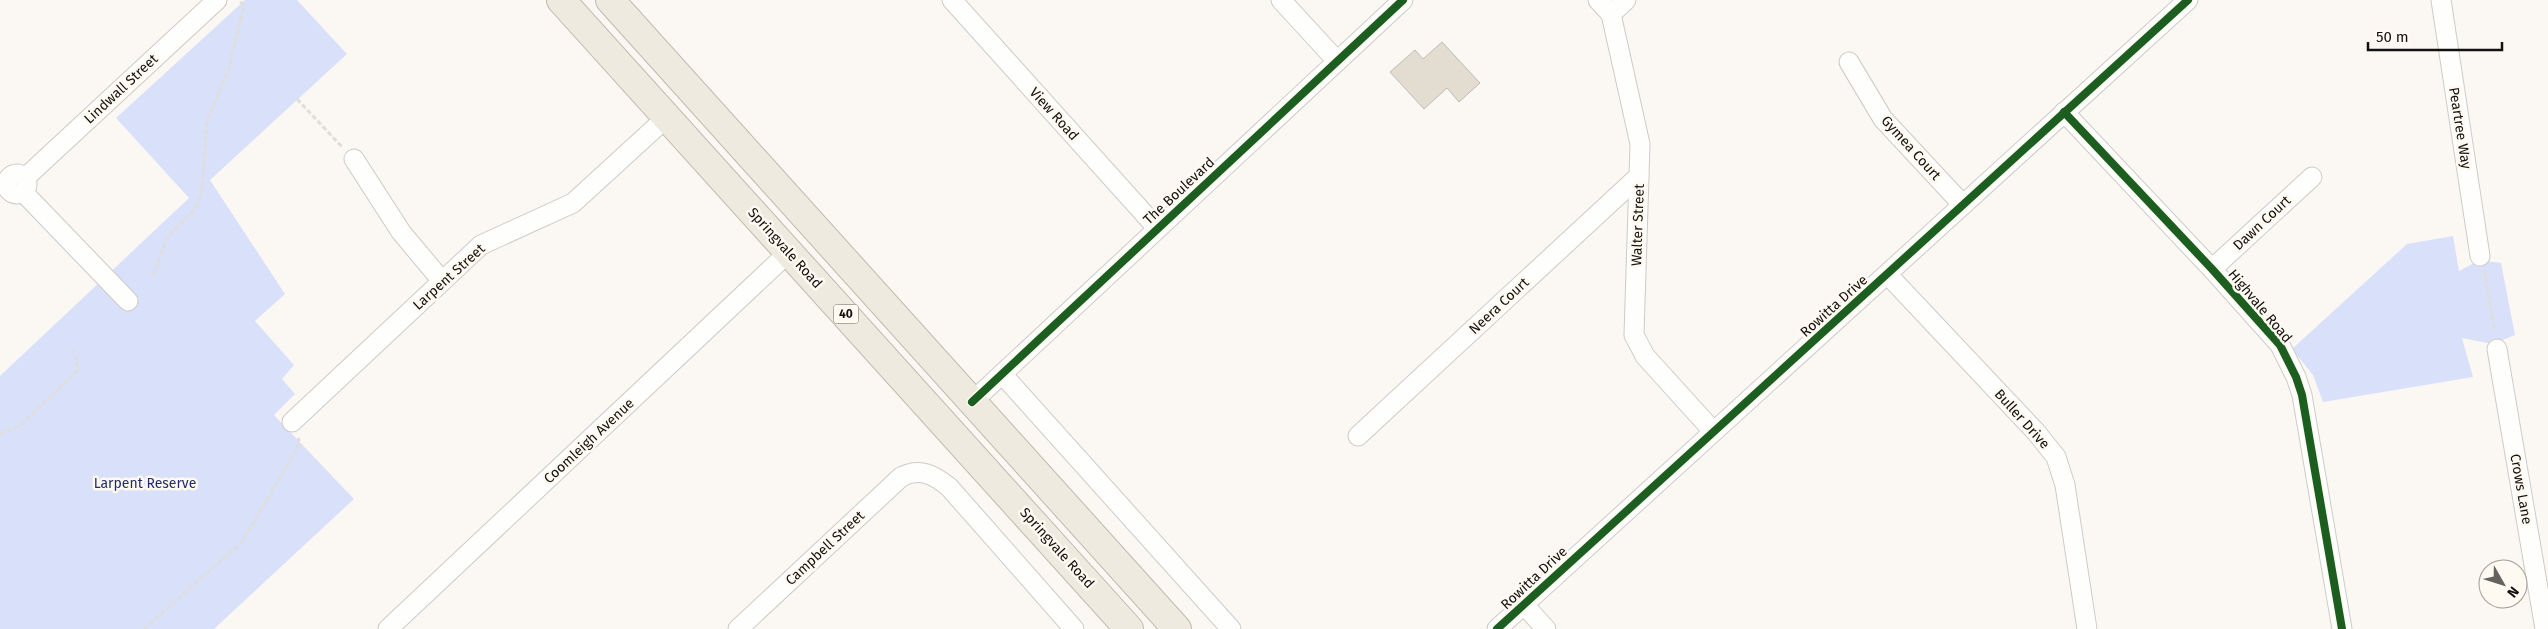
<svg xmlns="http://www.w3.org/2000/svg" width="2548" height="629" font-family="'Fira Sans',sans-serif">
<style>
.green{fill:#d9e0f9}
.building{fill:#e3dcd0;stroke:#bebcb8}
.lines{fill:none;stroke-linecap:round;stroke-linejoin:round}
.minor-casing{stroke:#cecbc7;stroke-width:21}
.highway-casing{stroke:#bfb9ad;stroke-width:30}
.path{stroke:#dfdedc;stroke-width:3;stroke-dasharray:5 2.5;stroke-linecap:butt}
.minor{stroke:#fefefd;stroke-width:19}
.highway{stroke:#efeae0;stroke-width:28}
.cycleway-casing{stroke:#fef9f1;stroke-width:11}
.cycleway{stroke:#1b5e20;stroke-width:8}
.labels{text-anchor:middle;dominant-baseline:central;stroke-width:5;stroke-linejoin:round;paint-order:stroke}
.shield{fill:#fef9f1;stroke:#5a5751;stroke-width:1}
.shield-label{font-size:12px;font-weight:bold;fill:#13110d}
.street-label{font-size:14px;fill:#13110d;stroke:#fef9f1}
.park-label{font-size:14px;fill:#222d6b;stroke:#fef9f1}
</style>
<rect width="100%" height="100%" fill="#fbf8f4"/>
<g class="green">
<polygon points="245,0 297,0 347,54 210,180 285,294 255,321 294,365 282,379 295,394 274,415 354,499 214,629 0,629 0,376 189,198 116,118"/>
<polygon points="2453,236 2459,271 2480,260 2501,263 2515,335 2492,344 2462,338 2473,377 2323,402 2313,375 2292,349 2407,244"/>
</g>
<polygon class="building" points="1442,42 1480,83 1459,102 1447,88 1424,109 1390,72 1415,50 1423,59"/>
<g class="lines">
<defs>
<g id="minor">
<polyline points="952,0 1157,228"/>
<polyline points="1281,0 1337,61"/>
<polyline points="1598,0 1611,14 1640,144 1634,335 1645,356 1712,430"/>
<polyline points="2441,0 2480,256"/>
<polyline points="1611,14 1626,0"/>
<polyline points="1849,62 1883,119 1963,205"/>
<polyline points="2064,112 2212,269 2280,345 2296,377 2302,395 2342,629"/>
<polyline points="354,159 401,232 442,281"/>
<circle cx="17" cy="184" r="10"/>
<polyline points="25,178 217,0"/>
<polyline points="23,192 128,301"/>
<polyline points="2212,269 2312,177"/>
<polyline points="1888,275 2036,432 2056,457 2065,485 2087,629"/>
<polyline points="2497,349 2545,629"/>
<polyline points="1002,374 1231,629"/>
<polyline points="972,402 1403,0"/>
<polyline points="292,422 481,245 573,203 667,117"/>
<polyline points="1358,436 1639,176"/>
<polyline points="1524,605 1546,629"/>
<polyline points="388,629 789,252"/>
<path d="M738 629 901 477C920 467 934 475 949 487L1074 629"/>
<polyline points="1497,629 2188,0"/>
</g>
<g id="highway">
<polyline points="561,0 1129,629"/>
<polyline points="610,0 1177,629"/>
</g>
</defs>
<use href="#minor" class="minor-casing"/>
<use href="#highway" class="highway-casing"/>
<g class="path">
<polyline points="297,99 343,148"/>
<polyline points="2484,271 2495,331"/>
<polyline points="153,276 167,237 196,208 202,188 207,121 229,68 244,6 240,1"/>
<polyline points="0,434 21,425 78,370 74,350"/>
<polyline points="144,629 242,542 300,444 298,438"/>
</g>
<use href="#minor" class="minor"/>
<use href="#highway" class="highway"/>
<defs>
<g id="cycleway">
<polyline points="2064,112 2212,269 2280,345 2296,377 2302,395 2342,629"/>
<polyline points="972,402 1403,0"/>
<polyline points="1497,629 2188,0"/>
</g>
</defs>
<use href="#cycleway" class="cycleway-casing"/>
<use href="#cycleway" class="cycleway"/>
</g>
<g class="labels">
<rect class="shield" x="833.5" y="304.5" width="25" height="19" rx="4"/>
<g class="shield-label">
<text x="846" y="314">40</text>
</g>
<g class="street-label">
<text transform="translate(121 89) rotate(-43)">Lindwall Street</text>
<text transform="translate(1054 114) rotate(48)">View Road</text>
<text transform="translate(2460 128) rotate(81)">Peartree Way</text>
<text transform="translate(1911 148) rotate(48)">Gymea Court</text>
<text transform="translate(1179 191) rotate(-43)">The Boulevard</text>
<text transform="translate(2262 223) rotate(-43)">Dawn Court</text>
<text transform="translate(1638 225) rotate(-88)">Walter Street</text>
<text transform="translate(785 248) rotate(48)">Springvale Road</text>
<text transform="translate(449 277) rotate(-42)">Larpent Street</text>
<text transform="translate(1499 306) rotate(-43)">Neera Court</text>
<text transform="translate(1834 306) rotate(-42)">Rowitta Drive</text>
<text transform="translate(2260 306) rotate(50)">Highvale Road</text>
<text transform="translate(2022 419) rotate(48)">Buller Drive</text>
<text transform="translate(589 441) rotate(-43)">Coomleigh Avenue</text>
<text transform="translate(2521 489) rotate(80)">Crows Lane</text>
<text transform="translate(825 548) rotate(-43)">Campbell Street</text>
<text transform="translate(1057 548) rotate(48)">Springvale Road</text>
<text transform="translate(1534 578) rotate(-43)">Rowitta Drive</text>
</g>
<g class="park-label">
<text x="145" y="483">Larpent Reserve</text>
</g>
</g>
<g transform="translate(2503 584) rotate(129)"><circle r="24" fill="#fef9f1" stroke="#a09c96"/>
<path d="M0-4L9 19L0 12L-9 19Z" fill="#64625e"/>
<text y="-8" font-size="14" font-weight="bold" text-anchor="middle" fill="#13110d">N</text>
</g>
<path d="M2368 42v8h134v-8" fill="none" stroke="#13110d" stroke-width="2.5"/>
<text x="2376" y="42" font-size="15" fill="#13110d" stroke="#fef9f1" stroke-width="4" paint-order="stroke">50 m</text>
</svg>
